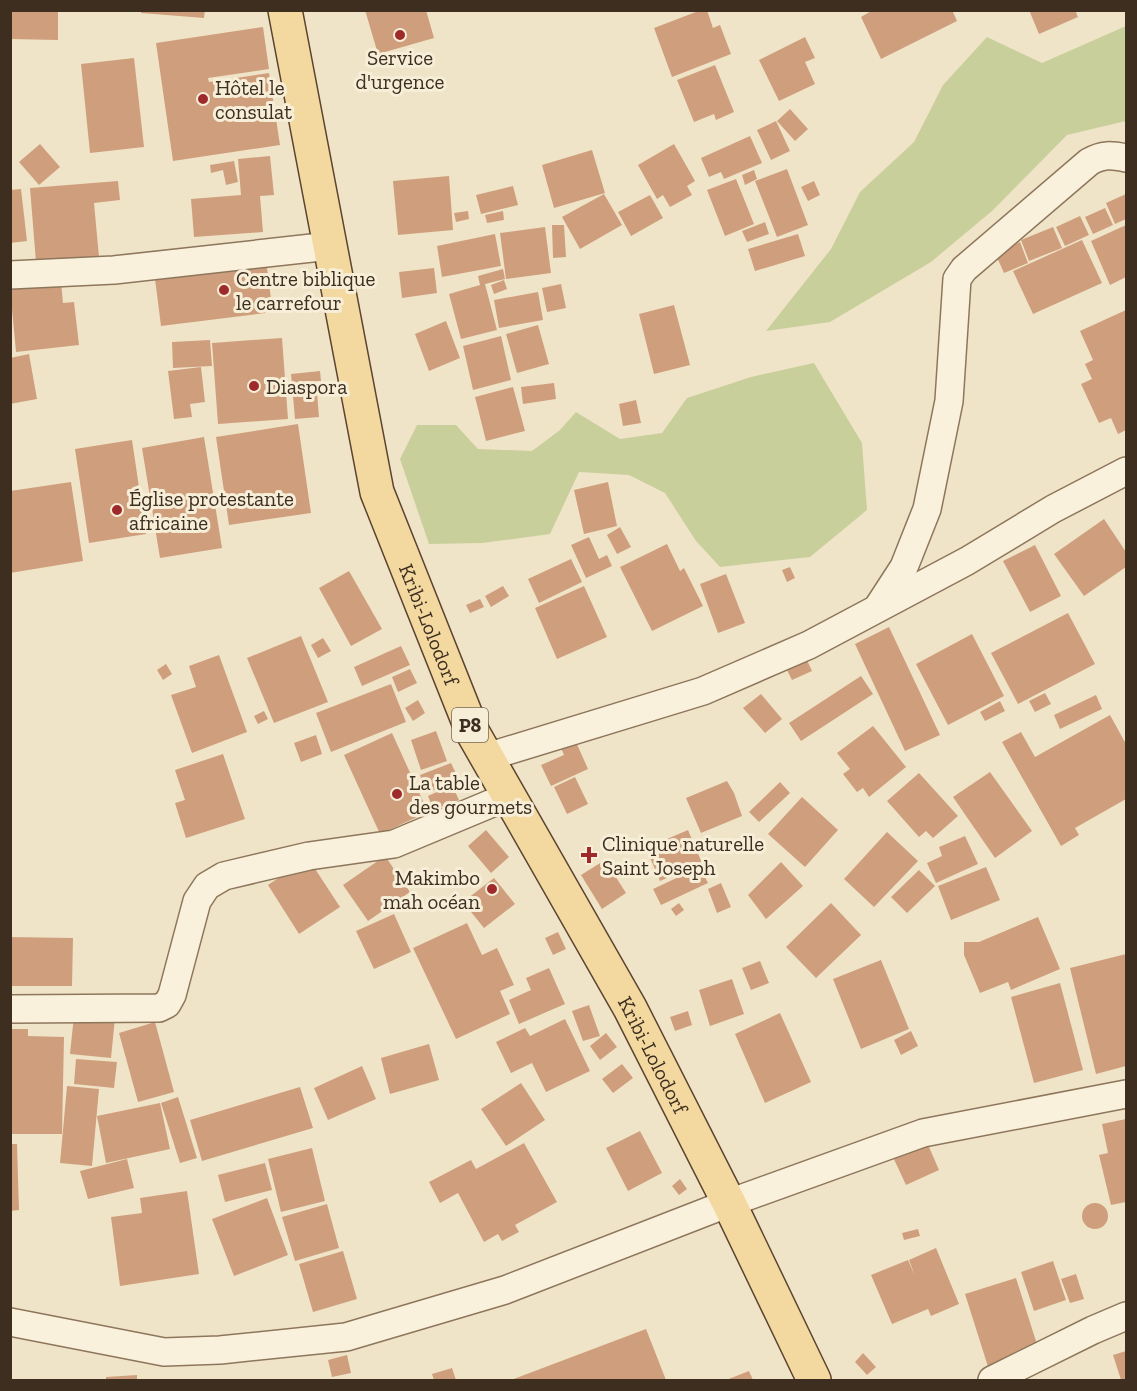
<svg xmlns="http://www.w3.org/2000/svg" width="1137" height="1391" font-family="'Zilla Slab',serif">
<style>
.green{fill:#c9cf9b}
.building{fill:#cf9f7d}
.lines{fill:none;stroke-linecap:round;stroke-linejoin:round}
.street-casing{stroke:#8d765c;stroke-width:30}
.primary-casing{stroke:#5b4430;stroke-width:36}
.street{stroke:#faf1dc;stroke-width:27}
.primary{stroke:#f3d9a0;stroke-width:33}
.poi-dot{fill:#9e2a2b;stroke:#f7eed8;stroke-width:2}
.labels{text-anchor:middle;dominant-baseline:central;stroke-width:6;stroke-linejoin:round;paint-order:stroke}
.shield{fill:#f7eed8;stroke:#756857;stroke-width:1.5}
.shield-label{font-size:20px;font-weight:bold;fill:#3d2e20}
.poi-label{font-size:21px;fill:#3d2e20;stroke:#f7eed8;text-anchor:start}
.street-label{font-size:21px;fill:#3d2e20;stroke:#f7eed8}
</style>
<rect width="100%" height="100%" fill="#f0e4c8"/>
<g class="green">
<polygon points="1126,26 1126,121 1067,135 992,211 931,262 830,322 766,331 831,249 860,192 914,142 943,85 987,37 1042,63"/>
<polygon points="814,363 862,443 867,510 810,557 720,567 696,541 665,493 629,475 579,472 550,534 483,543 429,544 400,459 417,425 456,425 478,449 532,451 560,430 576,412 620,439 662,433 687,398 751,377"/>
</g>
<g class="building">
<polygon points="10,10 58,10 58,40 10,39"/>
<polygon points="141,10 205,10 204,18 141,13"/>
<polygon points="365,10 426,10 434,38 378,54"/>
<polygon points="701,10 707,10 713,28 720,25 731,54 672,77 654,28"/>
<polygon points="873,10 952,10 957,21 881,59 861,17"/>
<polygon points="1029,10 1075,10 1078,17 1039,34"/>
<polygon points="263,27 269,69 208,78 209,82 269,73 280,145 173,161 156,43"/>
<polygon points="805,37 815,58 805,62 815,84 779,101 759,60"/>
<polygon points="134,58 144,147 90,153 81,64"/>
<polygon points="715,65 734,112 716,120 714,114 694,122 677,80"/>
<polygon points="790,109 808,129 795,141 777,121"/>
<polygon points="776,121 790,151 771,160 757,130"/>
<polygon points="750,136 762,163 724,179 721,172 709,177 701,158"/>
<polygon points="40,144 60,167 39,185 19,162"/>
<polygon points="674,144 695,181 687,186 692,195 670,207 663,195 657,199 638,165"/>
<polygon points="592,150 605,193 554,208 542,165"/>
<polygon points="270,156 274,195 260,196 263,232 194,237 191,199 241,195 238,159"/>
<polygon points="234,161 238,182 226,185 223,170 211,173 210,165"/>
<polygon points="787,169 808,225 777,237 755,181"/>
<polygon points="754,170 757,179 745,185 742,175"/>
<polygon points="449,176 453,230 398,235 393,181"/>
<polygon points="736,179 754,224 725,236 707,190"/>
<polygon points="118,181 120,200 94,203 99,257 36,262 30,188"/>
<polygon points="814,181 820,195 808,201 801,187"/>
<polygon points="513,186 518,205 481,214 476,195"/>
<polygon points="21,189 27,241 10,243 10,190"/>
<polygon points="604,194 622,225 580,249 562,217"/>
<polygon points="1126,194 1126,219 1115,224 1106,203"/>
<polygon points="650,195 663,218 631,236 618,212"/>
<polygon points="1105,208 1113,225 1093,234 1085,217"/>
<polygon points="468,211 469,219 456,222 454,213"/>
<polygon points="503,211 504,220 487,223 485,215"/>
<polygon points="1080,216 1089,235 1065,246 1056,227"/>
<polygon points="765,222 769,234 747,242 742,231"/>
<polygon points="552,225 564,225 566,257 553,258"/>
<polygon points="1126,225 1126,277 1110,285 1091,241"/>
<polygon points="545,227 551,273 506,279 500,233"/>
<polygon points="1053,227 1062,248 1029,261 1021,240"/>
<polygon points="495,234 501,266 442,277 437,246"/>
<polygon points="798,234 805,256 755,271 748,249"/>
<polygon points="1082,240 1102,283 1033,314 1013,271"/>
<polygon points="1020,242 1028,263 1004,273 995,253"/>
<polygon points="258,257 260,268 267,268 271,299 264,300 265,313 161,326 154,271"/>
<polygon points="434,268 437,293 402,298 399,272"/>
<polygon points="503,269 505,279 485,284 497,330 461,339 449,294 480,285 478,276"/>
<polygon points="504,280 507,289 494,294 491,285"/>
<polygon points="61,282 63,303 74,302 79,345 16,352 10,288"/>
<polygon points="561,284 566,308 547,312 542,288"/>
<polygon points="538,292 543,320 499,328 494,300"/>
<polygon points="674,305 690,365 654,374 639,314"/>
<polygon points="1126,310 1126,430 1118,434 1111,418 1099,423 1081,384 1092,379 1085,364 1093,360 1080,331"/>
<polygon points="446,321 460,358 429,371 415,334"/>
<polygon points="538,325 549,364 517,373 506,334"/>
<polygon points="501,336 511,380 473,390 463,346"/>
<polygon points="282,338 288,419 218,424 212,343"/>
<polygon points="210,340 212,366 173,368 172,342"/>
<polygon points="29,354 37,399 10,404 10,358"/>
<polygon points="201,367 205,402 190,404 192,417 174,419 168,371"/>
<polygon points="320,371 321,381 316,381 319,417 295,419 291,374"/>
<polygon points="554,383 556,399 523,404 521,387"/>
<polygon points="513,387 525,431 486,441 475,397"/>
<polygon points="636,400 641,423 623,426 619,404"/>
<polygon points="298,424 311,513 229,525 216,437"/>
<polygon points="204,437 222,548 160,558 142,448"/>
<polygon points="132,440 146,534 89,543 75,449"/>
<polygon points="71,482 83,561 10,573 10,491"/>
<polygon points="608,482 617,526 584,534 574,490"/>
<polygon points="1104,519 1126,552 1126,567 1084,596 1054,554"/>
<polygon points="620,527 631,547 617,554 607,535"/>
<polygon points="589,537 599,559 607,555 612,566 586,578 571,545"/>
<polygon points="667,544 680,571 684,568 703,606 652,631 620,567"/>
<polygon points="1035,545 1061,596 1030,612 1003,561"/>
<polygon points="571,559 582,582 539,603 528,579"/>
<polygon points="790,567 795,578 787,582 782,570"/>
<polygon points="349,571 382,629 351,646 319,588"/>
<polygon points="726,574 745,623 718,633 700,584"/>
<polygon points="503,586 509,596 491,607 485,596"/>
<polygon points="584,586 607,637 557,659 535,608"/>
<polygon points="480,599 484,607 470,613 466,605"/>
<polygon points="1068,613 1095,664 1018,704 991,653"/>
<polygon points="889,627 940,735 905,751 855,644"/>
<polygon points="972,634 1004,696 948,725 916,664"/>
<polygon points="301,636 328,702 274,723 247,658"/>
<polygon points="323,638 331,651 318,658 311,645"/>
<polygon points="401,646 410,665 362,686 354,667"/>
<polygon points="219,655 247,732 192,753 171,695 196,687 189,666"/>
<polygon points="806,658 812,671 792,680 786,668"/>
<polygon points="166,664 172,674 163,680 157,670"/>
<polygon points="410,669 417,683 398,692 392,677"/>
<polygon points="861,676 873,694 801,741 789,723"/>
<polygon points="391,684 406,722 331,752 316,713"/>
<polygon points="1045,693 1051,704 1035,712 1029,701"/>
<polygon points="761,694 782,719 765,733 743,708"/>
<polygon points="1096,695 1102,709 1060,729 1054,715"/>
<polygon points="418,700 425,713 413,721 405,708"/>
<polygon points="1000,701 1005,711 985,721 980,712"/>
<polygon points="264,711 268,719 258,724 254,716"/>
<polygon points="1110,715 1126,744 1126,799 1075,828 1079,835 1061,846 1002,742 1021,732 1035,757"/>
<polygon points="873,726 906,767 869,797 863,788 857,792 843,774 850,769 837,753"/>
<polygon points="436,731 447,761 421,770 411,740"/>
<polygon points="392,733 428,812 380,834 344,755"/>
<polygon points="316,735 322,754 301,762 294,743"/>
<polygon points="576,742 588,769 551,786 541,765 564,755 561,748"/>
<polygon points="223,754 245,819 186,838 175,803 185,800 175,770"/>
<polygon points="451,763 459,780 427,793 420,775"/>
<polygon points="990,772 1032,831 995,858 953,797"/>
<polygon points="919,773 958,816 933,838 926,831 919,837 887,801"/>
<polygon points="575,777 588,804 567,814 554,787"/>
<polygon points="727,781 734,793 742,816 701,833 686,798"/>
<polygon points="780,782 790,793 759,822 749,812"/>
<polygon points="452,785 459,800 434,811 428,796"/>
<polygon points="802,797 838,830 805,867 768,834"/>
<polygon points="486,830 509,857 491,873 468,846"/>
<polygon points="688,830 702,863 660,881 646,848"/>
<polygon points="887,832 918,861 874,907 844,879"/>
<polygon points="965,836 978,864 936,883 927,863 942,856 939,847"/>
<polygon points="385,856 410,892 368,921 343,885"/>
<polygon points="308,858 340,907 299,934 268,885"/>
<polygon points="605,860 626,893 602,909 581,875"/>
<polygon points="781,862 803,886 766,919 748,895"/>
<polygon points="700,867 708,883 661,905 653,889"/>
<polygon points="986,867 1000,900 951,920 938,886"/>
<polygon points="919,870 935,886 907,913 891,897"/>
<polygon points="494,878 515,904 484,928 463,902"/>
<polygon points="721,883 731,907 717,913 708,889"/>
<polygon points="679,903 684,910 676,916 671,909"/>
<polygon points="831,903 861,935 816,978 786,947"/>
<polygon points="394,914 411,952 374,969 356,931"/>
<polygon points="1038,917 1060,969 1011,990 1008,982 980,993 964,955 964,942 979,942"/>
<polygon points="467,923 482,955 497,948 514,985 500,991 510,1014 456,1039 413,948"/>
<polygon points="558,932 566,949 553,955 545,938"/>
<polygon points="10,937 73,938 72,986 10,986"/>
<polygon points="1126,954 1126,1066 1096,1074 1070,968"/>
<polygon points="881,960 909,1029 861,1049 833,979"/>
<polygon points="760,961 769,983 751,990 742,968"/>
<polygon points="549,968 565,1004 519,1024 509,1000 531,990 526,978"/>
<polygon points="732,979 744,1014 710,1026 699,990"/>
<polygon points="1060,983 1083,1070 1034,1083 1011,997"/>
<polygon points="589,1005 600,1036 583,1041 572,1011"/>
<polygon points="688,1011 692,1025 675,1031 670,1017"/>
<polygon points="780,1013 811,1082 765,1103 735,1034"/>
<polygon points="74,1015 115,1018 111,1058 70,1054"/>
<polygon points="565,1019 590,1071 546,1092 532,1063 511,1073 496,1042 525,1028 530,1036"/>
<polygon points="155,1022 174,1092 138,1102 119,1033"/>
<polygon points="10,1029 28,1029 28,1036 64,1037 62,1134 10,1134"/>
<polygon points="911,1031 918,1046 901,1055 894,1040"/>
<polygon points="606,1033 617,1047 600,1060 590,1046"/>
<polygon points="429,1044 439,1080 390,1094 381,1058"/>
<polygon points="76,1059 117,1062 114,1088 74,1084"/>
<polygon points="622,1064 633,1078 613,1093 602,1079"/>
<polygon points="362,1066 376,1099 328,1120 314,1088"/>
<polygon points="521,1083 545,1120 506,1146 481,1109"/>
<polygon points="67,1086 99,1089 92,1166 60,1163"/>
<polygon points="300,1087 313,1128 202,1161 190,1120"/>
<polygon points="178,1097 197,1158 180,1163 161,1103"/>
<polygon points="160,1103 170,1149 106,1163 97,1116"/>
<polygon points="1126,1119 1126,1202 1111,1205 1099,1155 1108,1153 1102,1124"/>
<polygon points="640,1131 662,1173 628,1191 606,1148"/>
<polygon points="926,1140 939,1170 906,1185 892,1155"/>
<polygon points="524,1143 557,1202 515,1225 519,1232 502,1241 498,1234 484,1242 458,1193 440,1203 429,1182 471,1160 476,1169"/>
<polygon points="10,1144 17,1144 19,1210 10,1211"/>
<polygon points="312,1148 325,1201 281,1212 268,1159"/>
<polygon points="127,1159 134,1188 88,1199 80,1171"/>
<polygon points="265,1163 272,1190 225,1202 218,1175"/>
<polygon points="680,1179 687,1189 679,1195 672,1186"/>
<polygon points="187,1191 199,1274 120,1286 111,1217 142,1213 140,1198"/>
<polygon points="267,1198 288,1255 234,1276 212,1219"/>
<circle cx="1095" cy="1216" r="13"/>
<polygon points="327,1204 339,1248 295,1261 282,1217"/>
<polygon points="918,1229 920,1236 904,1240 902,1233"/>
<polygon points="936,1248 959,1304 931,1316 928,1309 892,1324 871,1275 908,1260 915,1276 909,1260"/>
<polygon points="343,1251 357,1299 313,1312 299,1264"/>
<polygon points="1053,1261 1066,1300 1034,1311 1021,1272"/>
<polygon points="1076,1274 1084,1299 1070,1303 1061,1279"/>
<polygon points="1016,1278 1041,1357 990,1373 965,1294"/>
<polygon points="646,1329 666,1380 511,1380"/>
<polygon points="1126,1351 1126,1380 1121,1380 1113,1355"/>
<polygon points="863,1353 876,1367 867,1375 855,1362"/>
<polygon points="347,1355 351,1373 332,1377 328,1360"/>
<polygon points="452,1368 456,1380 434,1380 432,1374"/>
<polygon points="749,1371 753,1380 726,1380"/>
<polygon points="137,1375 137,1380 106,1380 106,1377"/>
</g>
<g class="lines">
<defs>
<g id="street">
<polyline points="10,275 114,270 330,246"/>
<path d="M878 607 904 567 927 509 949 401 957 279 964 269 1089 162C1103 154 1111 155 1126 158"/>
<polyline points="487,757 703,691 809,645 967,561 1053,509 1126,471"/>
<polyline points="10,1009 159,1008 167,1004 172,995 197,901 207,886 224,876 309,856 394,844 509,796"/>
<polyline points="10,1322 164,1352 220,1350 346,1337 505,1290 729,1203 923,1133 1126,1094"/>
<polyline points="992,1380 1093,1330 1126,1316"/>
</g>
<g id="primary">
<path id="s1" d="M285 10 377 492 473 733 630 1008 729 1203 814 1380"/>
</g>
</defs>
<use href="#street" class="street-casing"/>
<use href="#primary" class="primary-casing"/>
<use href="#street" class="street"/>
<use href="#primary" class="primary"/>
</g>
<g class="poi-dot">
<circle cx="400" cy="35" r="6"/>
<circle cx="203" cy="99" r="6"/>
<circle cx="224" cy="290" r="6"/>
<circle cx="254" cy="386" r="6"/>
<circle cx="117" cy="510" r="6"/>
<circle cx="397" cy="794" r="6"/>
<path d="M586 846h6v6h6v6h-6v6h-6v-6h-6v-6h6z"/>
<circle cx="492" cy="889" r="6"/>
</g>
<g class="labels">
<rect class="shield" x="452" y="708" width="36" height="34" rx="4.5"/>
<g class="shield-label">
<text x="470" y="725">P8</text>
</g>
<g class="poi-label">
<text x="400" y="57" text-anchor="middle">Service<tspan x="400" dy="24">d'urgence</tspan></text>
<text x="215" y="87">Hôtel le<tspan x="215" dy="24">consulat</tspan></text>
<text x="236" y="278">Centre biblique<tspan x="236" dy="24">le carrefour</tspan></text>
<text x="266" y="386">Diaspora</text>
<text x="129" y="498">Église protestante<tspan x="129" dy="24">africaine</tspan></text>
<text x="409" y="782">La table<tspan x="409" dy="24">des gourmets</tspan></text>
<text x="602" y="843">Clinique naturelle<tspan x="602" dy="24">Saint Joseph</tspan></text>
<text x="480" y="877" text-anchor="end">Makimbo<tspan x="480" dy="24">mah océan</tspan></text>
</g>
<g class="street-label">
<text stroke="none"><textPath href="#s1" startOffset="633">Kribi-Lolodorf</textPath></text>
<text stroke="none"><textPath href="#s1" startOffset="1119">Kribi-Lolodorf</textPath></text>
</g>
</g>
<rect width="1137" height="1391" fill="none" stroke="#3d2e20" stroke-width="24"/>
</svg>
